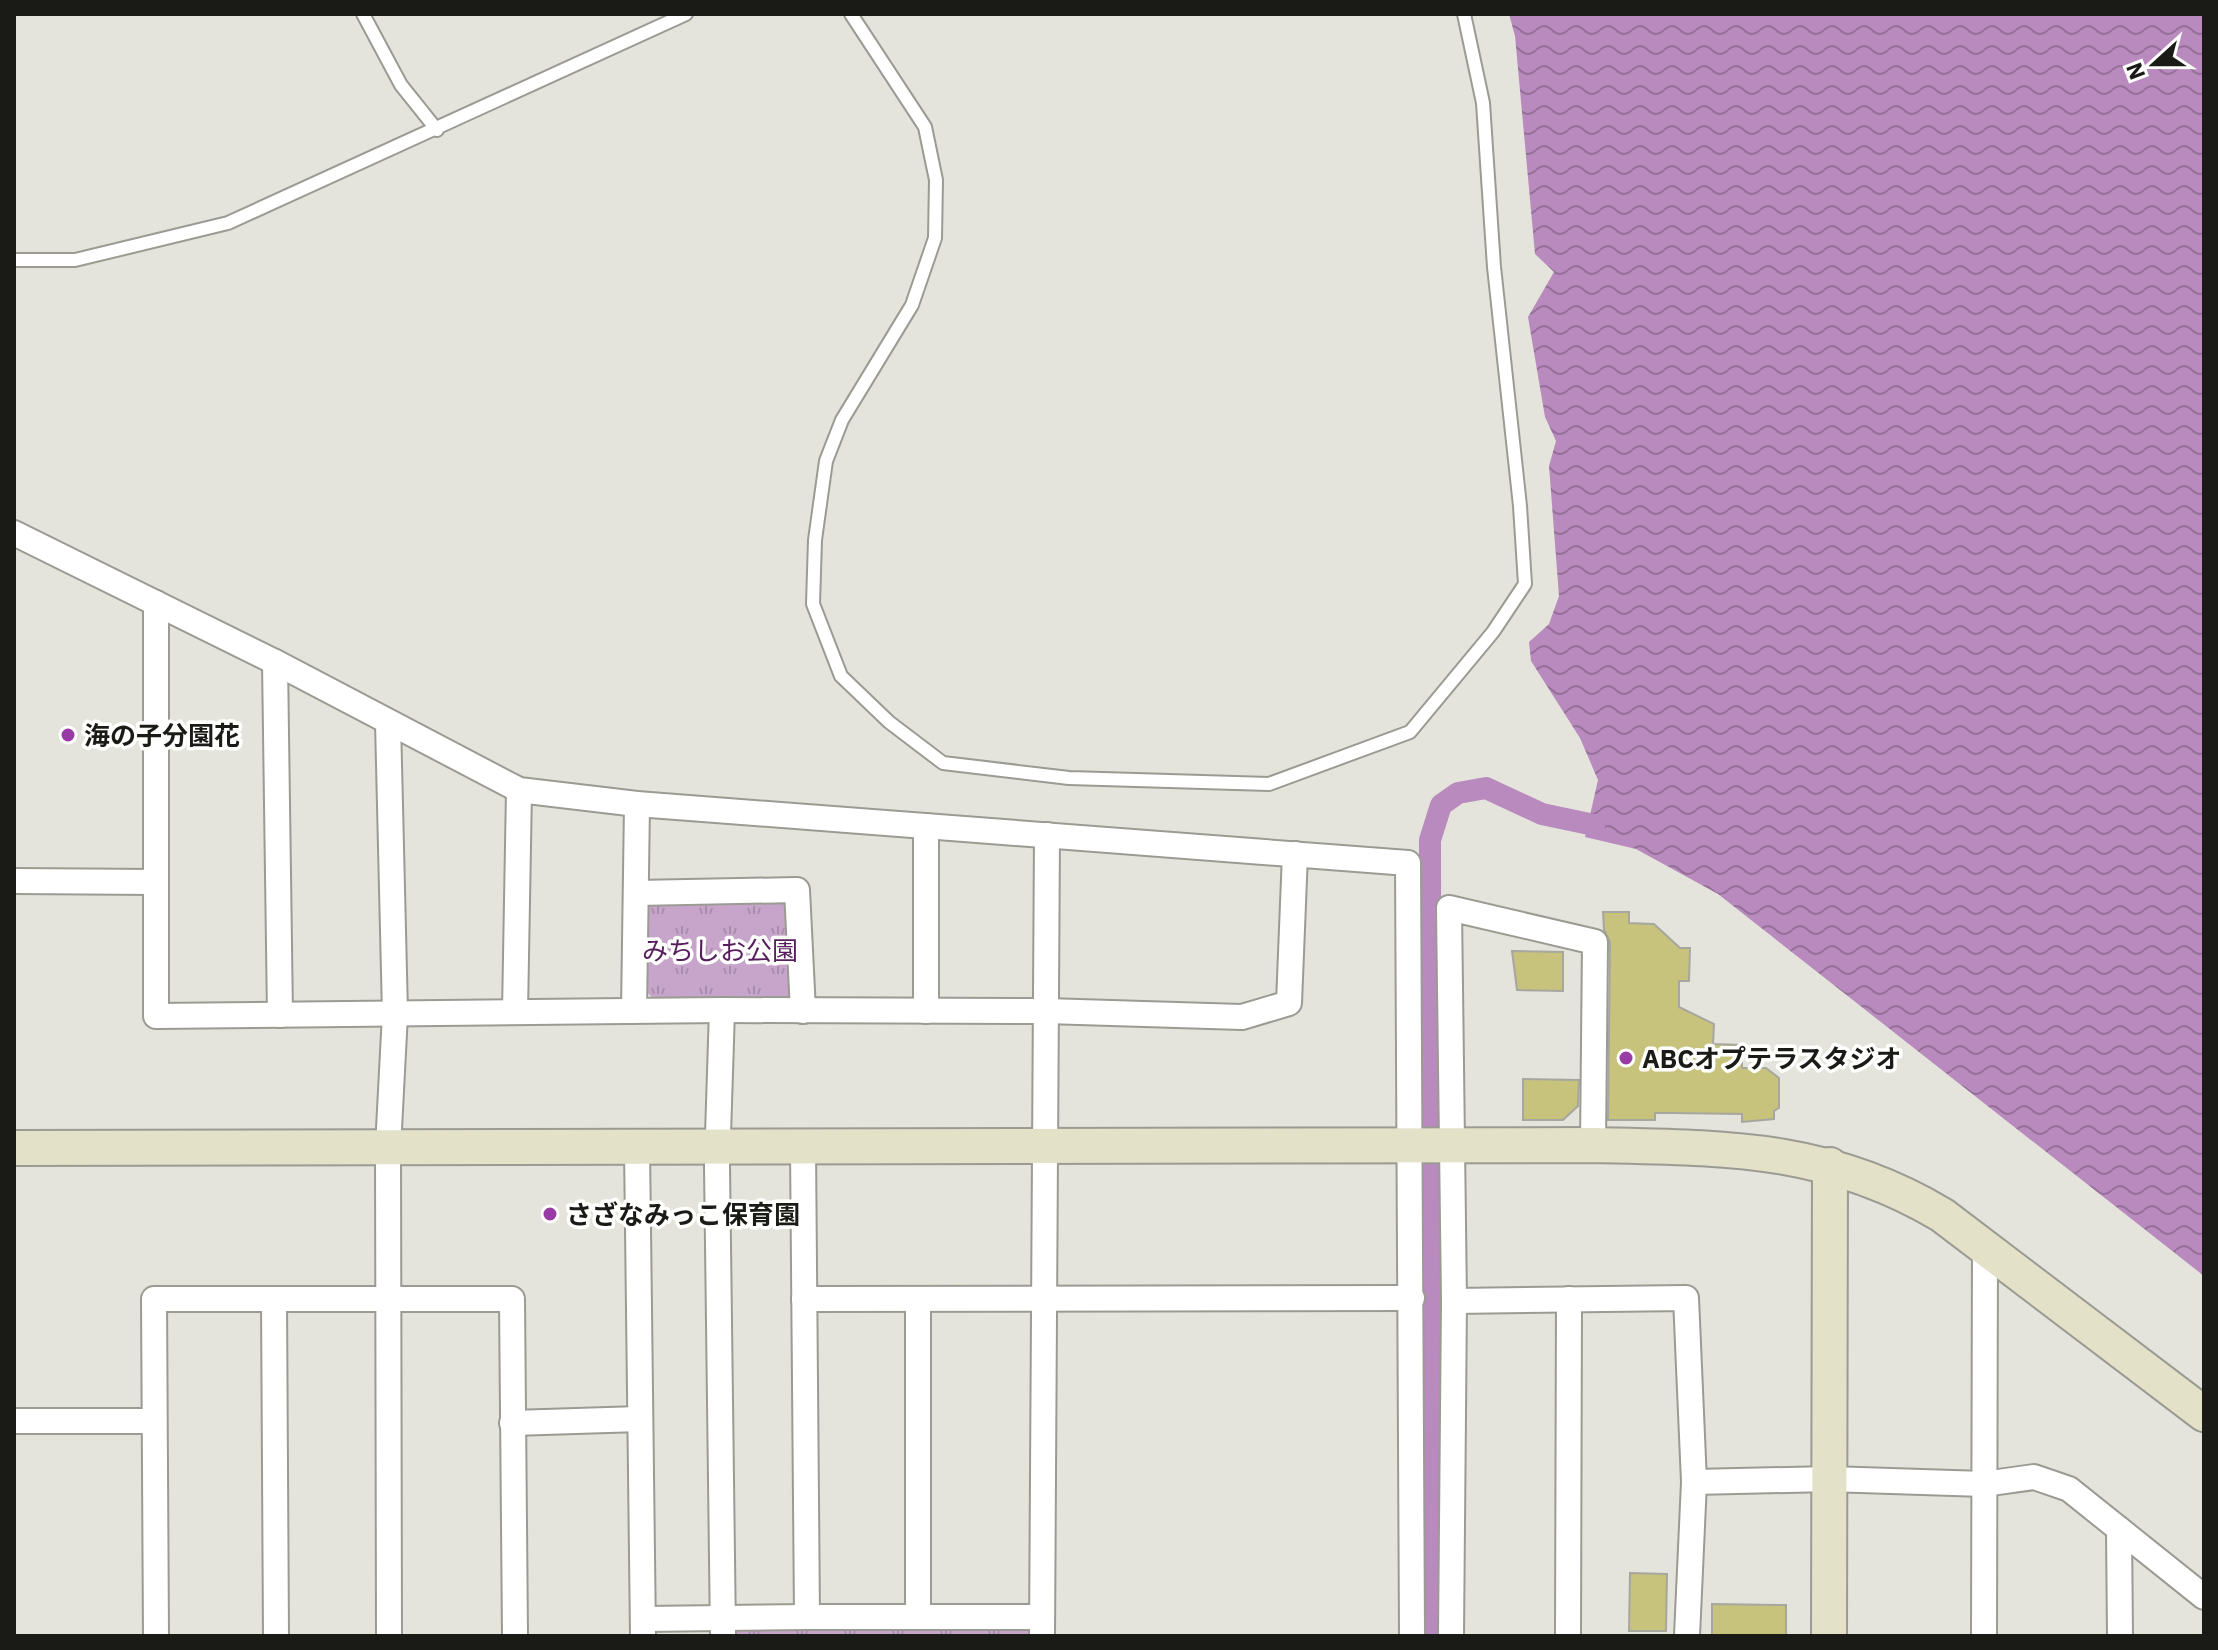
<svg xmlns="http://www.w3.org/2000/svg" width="2218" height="1650" font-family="'IBM Plex Sans','Noto Sans JP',sans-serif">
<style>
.park{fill:url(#park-tufts)}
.water{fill:url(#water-waves)}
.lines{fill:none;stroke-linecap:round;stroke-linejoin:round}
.canal{stroke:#b98abe;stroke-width:22}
.building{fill:#c7c27c;stroke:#a7a79f;stroke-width:2}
.lane-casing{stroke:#9b9b93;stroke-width:16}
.street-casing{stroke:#9b9b93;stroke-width:28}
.secondary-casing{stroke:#9b9b93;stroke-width:38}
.lane{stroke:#fff;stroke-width:12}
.street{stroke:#fff;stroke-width:24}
.secondary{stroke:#e3e1c8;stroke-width:34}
.poi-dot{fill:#993ba4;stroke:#fffffe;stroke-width:3}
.labels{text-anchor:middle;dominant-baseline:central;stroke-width:7;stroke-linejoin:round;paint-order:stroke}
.poi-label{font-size:26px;font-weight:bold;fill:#1a1a17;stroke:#fffffe;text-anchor:start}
.park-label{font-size:26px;fill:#561d5d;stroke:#fffffe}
</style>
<defs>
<pattern id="park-tufts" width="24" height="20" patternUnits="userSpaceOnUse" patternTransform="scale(2)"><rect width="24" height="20" fill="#c7a5cb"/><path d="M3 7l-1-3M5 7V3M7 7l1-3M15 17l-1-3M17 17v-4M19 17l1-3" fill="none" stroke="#aa8dae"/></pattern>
<pattern id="water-waves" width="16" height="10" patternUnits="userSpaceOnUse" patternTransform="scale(2)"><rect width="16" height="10" fill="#b98abe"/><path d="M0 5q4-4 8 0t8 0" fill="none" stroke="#967099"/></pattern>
</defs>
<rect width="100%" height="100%" fill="#e4e4dc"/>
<g class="park">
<polygon points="785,894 794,906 796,992 782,1004 657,1003 646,991 645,909 653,898"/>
<polygon points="1032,1623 1032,1636 729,1636 729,1624"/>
</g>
<polygon class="water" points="1509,14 2204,14 2204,1276 1718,894 1636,849 1585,837 1598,780 1580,738 1531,661 1529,642 1549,624 1559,596 1549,466 1556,441 1545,417 1528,317 1554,272 1535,254 1515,36"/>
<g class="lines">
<polyline class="canal" points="1431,1636 1430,840 1441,805 1458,793 1486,788 1542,814 1594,825"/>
</g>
<g class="building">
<polygon points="1603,912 1629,912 1629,923 1654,924 1680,948 1690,948 1689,981 1679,981 1679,1007 1714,1024 1713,1044 1742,1045 1742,1068 1766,1068 1779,1078 1779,1108 1774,1111 1774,1119 1742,1122 1742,1114 1672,1113 1655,1113 1655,1120 1608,1120 1610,942 1604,930"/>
<polygon points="1512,951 1563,952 1563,991 1517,990"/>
<polygon points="1523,1079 1579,1080 1578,1106 1563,1120 1523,1120"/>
<polygon points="1630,1573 1667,1574 1666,1631 1629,1631"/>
<polygon points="1712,1604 1786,1605 1786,1636 1712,1636"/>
</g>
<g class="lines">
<defs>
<g id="lane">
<polyline points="363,14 401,85 437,130"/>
<polyline points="851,14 925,127 936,180 935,238 912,305 842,420 826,461 815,540 813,604 841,676 889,722 943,763 1069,778 1269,784 1410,732 1493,632 1525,584 1520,506 1494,267 1483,103 1464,14"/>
<polyline points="14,260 75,260 228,223 686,14"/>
</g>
<g id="street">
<polyline points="14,533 275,662 519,790 637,804 1408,863 1412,1636"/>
<polyline points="156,603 156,1016 722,1010 1046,1011 1242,1017 1289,1003 1295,854"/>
<polyline points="275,662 280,1015"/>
<polyline points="388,722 395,1014 388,1148 389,1636"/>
<polyline points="926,826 926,1011"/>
<polyline points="14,881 156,882"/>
<polyline points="636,893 797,890 803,1011"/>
<polyline points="722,1010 717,1166 723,1636"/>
<polyline points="634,1011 637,804"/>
<polyline points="515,1012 519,790"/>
<polyline points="637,1147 643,1636"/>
<polyline points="803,1147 807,1617 1042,1617"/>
<polyline points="804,1299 1412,1298"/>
<polyline points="918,1299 918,1617"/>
<polyline points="274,1300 276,1636"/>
<polyline points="1454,1301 1686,1298 1694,1482 1687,1636"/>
<polyline points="14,1421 154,1421"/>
<polyline points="512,1423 640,1419"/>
<polyline points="1694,1482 1829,1479 1984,1484 2034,1477 2069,1489 2204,1597"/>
<polyline points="2119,1529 2120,1636"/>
<polyline points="643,1619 807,1617"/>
<polyline points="156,1636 154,1299 512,1299 515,1636"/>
<polyline points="1042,1636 1047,835"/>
<polyline points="1451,1636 1454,1301 1449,908 1595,942 1593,1145"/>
<polyline points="1568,1636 1569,1299"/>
<polyline points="1984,1636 1985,1247"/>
</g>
<g id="secondary">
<path d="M14 1148 1593 1145C1724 1148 1826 1146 1942 1215L2204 1414"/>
<polyline points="1829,1636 1830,1165"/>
</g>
</defs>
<use href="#lane" class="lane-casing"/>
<use href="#street" class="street-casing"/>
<use href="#secondary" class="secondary-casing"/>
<use href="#lane" class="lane"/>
<use href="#street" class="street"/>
<use href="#secondary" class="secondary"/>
</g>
<g class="poi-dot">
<circle cx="68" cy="735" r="8"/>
<circle cx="1626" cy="1058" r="8"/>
<circle cx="550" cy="1214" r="8"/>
</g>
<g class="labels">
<g class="poi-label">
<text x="84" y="735">海の子分園花</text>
<text x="1642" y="1058">ABCオプテラスタジオ</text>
<text x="566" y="1214">さざなみっこ保育園</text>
</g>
<g class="park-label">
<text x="720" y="950">みちしお公園</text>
</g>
</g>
<rect width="2218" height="1650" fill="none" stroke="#1a1a17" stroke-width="32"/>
<g transform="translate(2154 64) rotate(249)" stroke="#fffffe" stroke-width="6" paint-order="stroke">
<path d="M0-6L14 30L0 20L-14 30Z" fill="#1a1a17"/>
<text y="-12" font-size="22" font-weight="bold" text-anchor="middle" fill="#1a1a17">N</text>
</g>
</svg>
